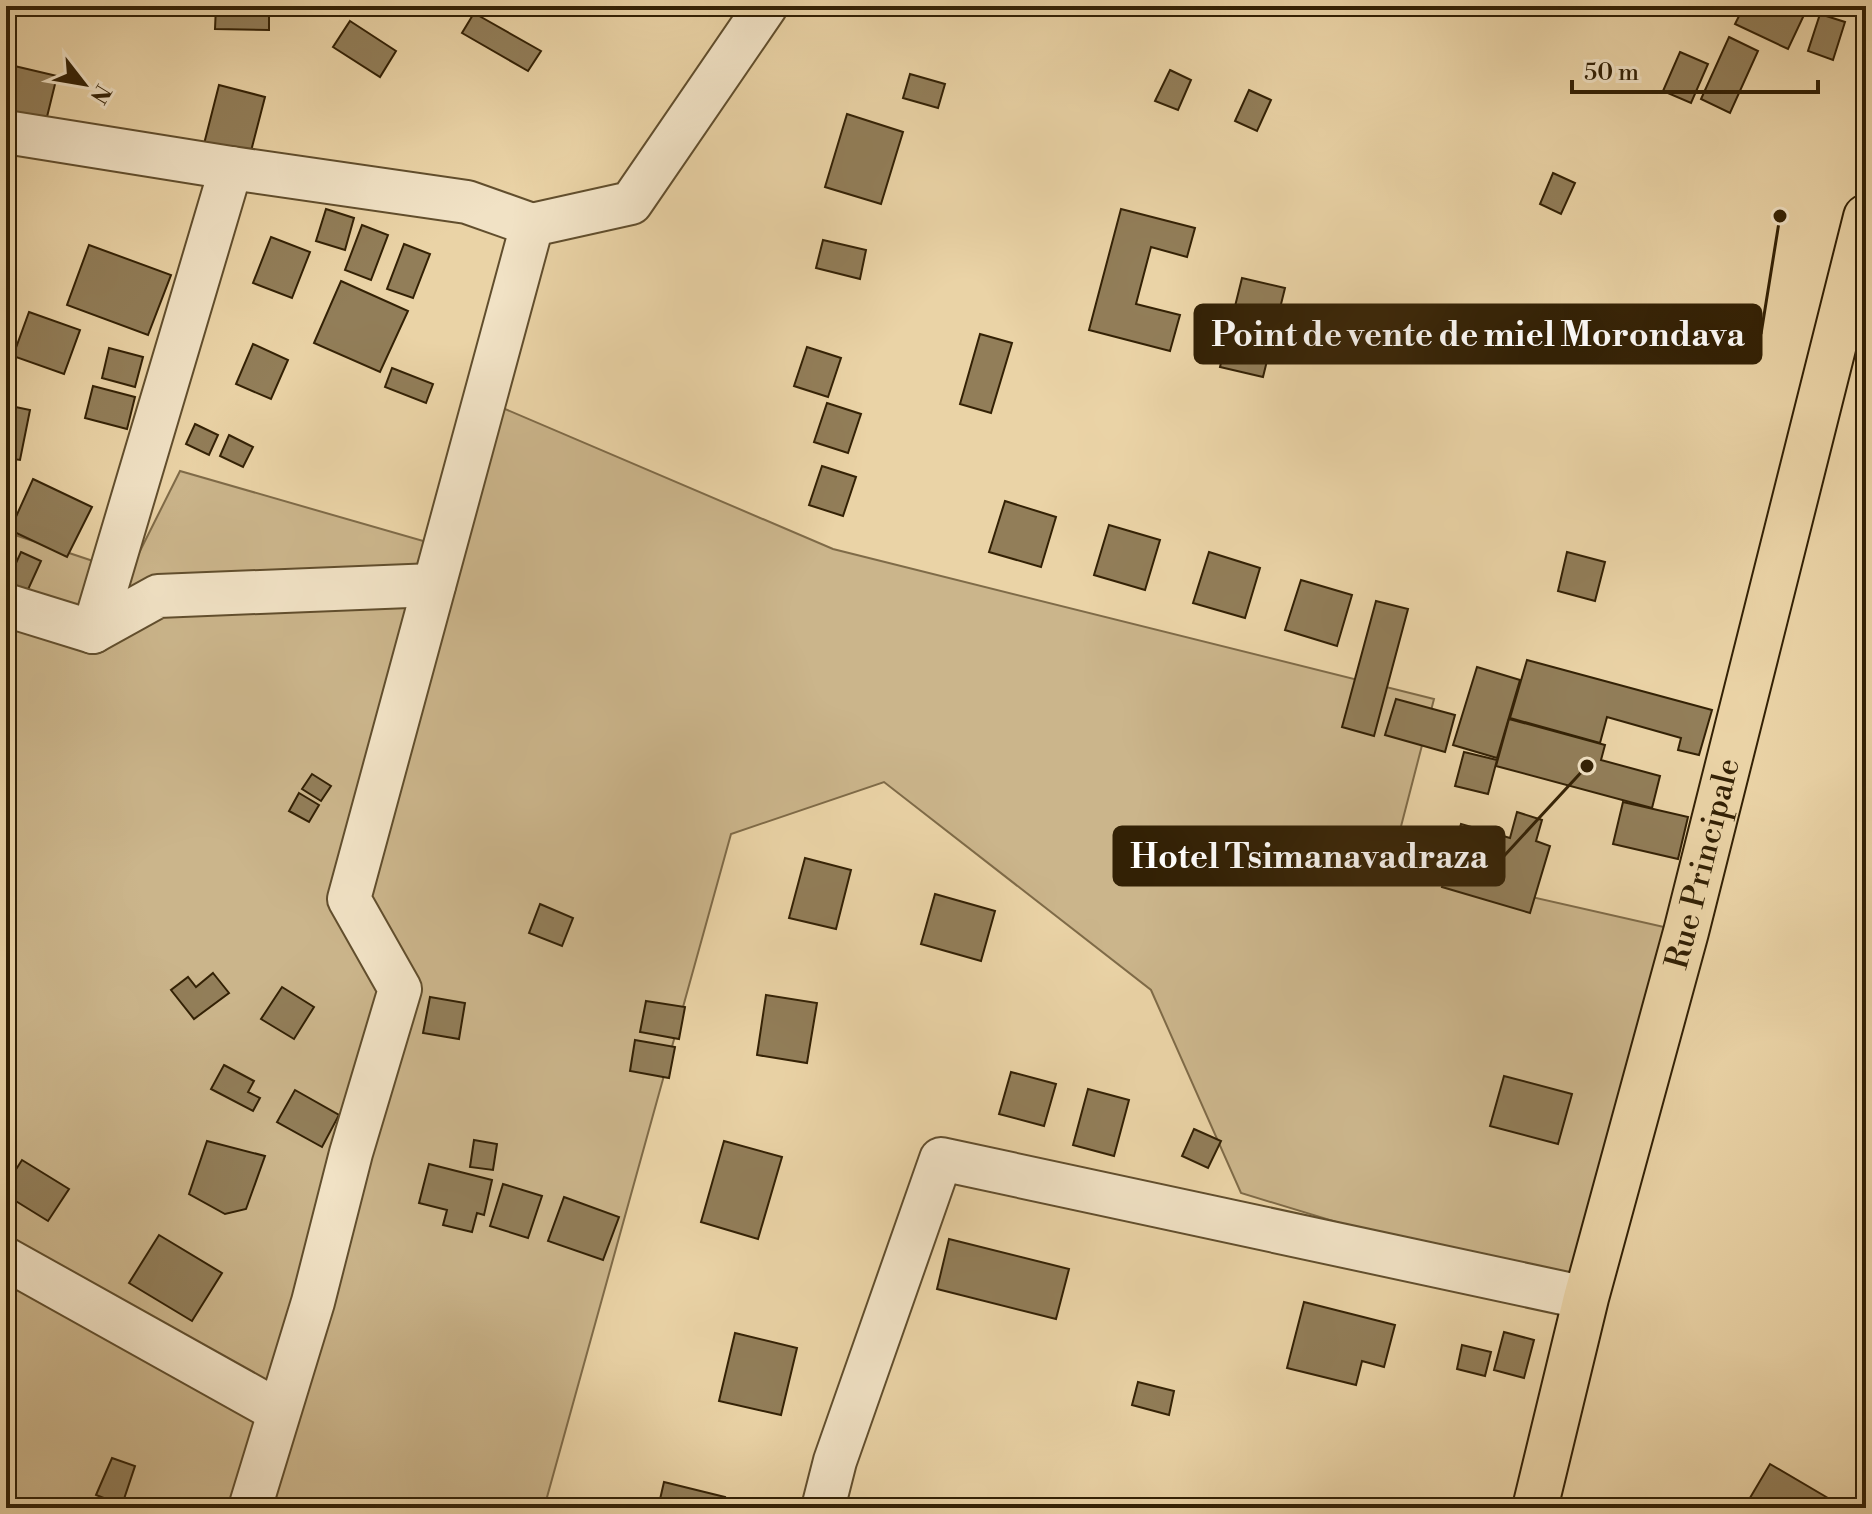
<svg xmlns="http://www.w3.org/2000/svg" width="1872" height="1514" font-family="'Libre Bodoni',serif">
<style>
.green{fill:#cbb58b;stroke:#7f6b48;stroke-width:2}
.building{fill:#927e59;stroke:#332105;stroke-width:2}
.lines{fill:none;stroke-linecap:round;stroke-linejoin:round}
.minor-casing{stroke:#614e2d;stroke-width:46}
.major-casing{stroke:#332105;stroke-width:48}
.minor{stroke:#f1e2c5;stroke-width:42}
.major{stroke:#ead3a6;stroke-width:44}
.labels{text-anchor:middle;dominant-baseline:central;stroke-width:6;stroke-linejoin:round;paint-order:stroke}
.street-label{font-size:32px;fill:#332105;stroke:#f1e2c5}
.leader{fill:none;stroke:#332105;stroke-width:3}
.callout-dot{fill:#332105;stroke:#f1e2c5;stroke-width:3}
.callout{fill:#332105;stroke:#332105;stroke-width:3}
.callout-label{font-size:34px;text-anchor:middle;font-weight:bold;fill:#fff}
</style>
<rect width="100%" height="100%" fill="#ead3a6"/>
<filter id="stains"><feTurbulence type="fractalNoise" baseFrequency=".0025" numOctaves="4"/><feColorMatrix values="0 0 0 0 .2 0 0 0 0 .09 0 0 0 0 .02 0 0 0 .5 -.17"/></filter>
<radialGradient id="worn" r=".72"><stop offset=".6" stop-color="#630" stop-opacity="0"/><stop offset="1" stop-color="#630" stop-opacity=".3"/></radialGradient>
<polygon class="green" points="484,400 833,549 1434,699 1391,865 1686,932 1586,1298 1241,1193 1151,990 884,782 731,834 544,1508 6,1508 6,532 129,573 180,471 444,547"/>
<g class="building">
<polygon points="216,6 269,6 269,30 215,29"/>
<polygon points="1744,6 1785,6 1804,15 1788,49 1735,24"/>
<polygon points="474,13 541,51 528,71 462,33"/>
<polygon points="1820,14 1845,22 1833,60 1808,51"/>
<polygon points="350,21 396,51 380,77 333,47"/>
<polygon points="1729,37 1758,51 1730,113 1701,99"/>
<polygon points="1680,52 1708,64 1691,103 1663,91"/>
<polygon points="6,64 57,76 45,125 6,116"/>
<polygon points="1170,70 1191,80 1178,110 1155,101"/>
<polygon points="910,74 945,84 938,108 903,98"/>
<polygon points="219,85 265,97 250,155 204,144"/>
<polygon points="1249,90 1271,100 1257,131 1235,121"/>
<polygon points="847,114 903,132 881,204 825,187"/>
<polygon points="1553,173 1575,183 1561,214 1540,204"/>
<polygon points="326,209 354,218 345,250 316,241"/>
<polygon points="1121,209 1195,228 1187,257 1151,247 1136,304 1180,315 1170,351 1089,330"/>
<polygon points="362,225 388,235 371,280 345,270"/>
<polygon points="271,237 310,252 292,298 253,283"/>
<polygon points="823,240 866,250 860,279 816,268"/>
<polygon points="404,244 430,254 413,298 387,289"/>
<polygon points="89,245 171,275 148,335 67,305"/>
<polygon points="1242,278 1285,288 1263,377 1220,367"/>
<polygon points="341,281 408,311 380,372 314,343"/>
<polygon points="29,312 80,330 64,374 13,356"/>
<polygon points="980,334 1012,343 991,413 960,404"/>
<polygon points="253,344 288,360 271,399 236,384"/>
<polygon points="807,347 841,358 828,397 794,386"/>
<polygon points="109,348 143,357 135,387 102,378"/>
<polygon points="392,368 433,384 426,403 385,387"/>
<polygon points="93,386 135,397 127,429 85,418"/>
<polygon points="827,403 861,414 848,453 814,442"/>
<polygon points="6,405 30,410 20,460 6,458"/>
<polygon points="195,424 218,435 209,455 186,444"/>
<polygon points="229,435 253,447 243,467 220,456"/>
<polygon points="822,466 856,477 843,516 809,505"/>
<polygon points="33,479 92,507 67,557 10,530"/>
<polygon points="1005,501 1056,517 1041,567 989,552"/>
<polygon points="1109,525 1160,540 1145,590 1094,575"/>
<polygon points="21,552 41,561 26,594 6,585"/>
<polygon points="1209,552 1260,568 1245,618 1193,603"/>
<polygon points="1567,552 1605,562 1595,601 1558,591"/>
<polygon points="1301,580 1352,595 1337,646 1285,630"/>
<polygon points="1376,601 1408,609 1374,736 1342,727"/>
<polygon points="1527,660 1712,710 1699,755 1678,750 1681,738 1607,717 1600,743 1510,718"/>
<polygon points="1477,667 1520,680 1497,758 1453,745"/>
<polygon points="1396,699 1455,715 1445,752 1385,735"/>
<polygon points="1509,719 1605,745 1601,760 1660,776 1652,808 1496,766"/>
<polygon points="1464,752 1497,760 1488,794 1455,786"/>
<polygon points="312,774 331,786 321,801 302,789"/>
<polygon points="299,793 319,805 309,822 289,811"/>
<polygon points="1623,802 1688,817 1678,859 1613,844"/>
<polygon points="1517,812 1542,820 1536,841 1550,846 1530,913 1442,887 1461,824 1510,838"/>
<polygon points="805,858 851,870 836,929 789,918"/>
<polygon points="935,894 995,911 981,961 921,944"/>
<polygon points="540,904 573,918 562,946 529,933"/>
<polygon points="213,973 229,993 194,1019 171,990 188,977 196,987"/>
<polygon points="282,987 314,1007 294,1039 261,1019"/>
<polygon points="766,995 817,1003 807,1063 757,1055"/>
<polygon points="430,997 465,1003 459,1039 423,1033"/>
<polygon points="646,1001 685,1007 679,1039 640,1032"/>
<polygon points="635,1040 675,1047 669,1078 630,1071"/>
<polygon points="224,1065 254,1081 248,1092 260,1098 253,1111 211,1089"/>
<polygon points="1011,1072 1056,1084 1044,1126 999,1114"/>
<polygon points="1504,1076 1572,1094 1558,1144 1490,1126"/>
<polygon points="1088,1089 1129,1100 1114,1156 1073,1145"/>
<polygon points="295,1090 339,1115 322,1147 277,1122"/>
<polygon points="1194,1129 1221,1141 1208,1168 1182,1156"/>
<polygon points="474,1140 497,1144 493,1170 470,1167"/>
<polygon points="207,1141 265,1156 246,1209 225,1214 189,1194"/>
<polygon points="724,1141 782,1157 758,1239 701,1222"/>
<polygon points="22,1160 69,1189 48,1221 6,1195 6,1185"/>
<polygon points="429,1164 492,1180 484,1215 477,1213 472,1232 443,1225 447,1210 419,1203"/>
<polygon points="503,1184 542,1196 528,1238 490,1226"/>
<polygon points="564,1197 619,1217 603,1260 548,1241"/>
<polygon points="159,1235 222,1273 192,1321 129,1283"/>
<polygon points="949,1239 1069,1269 1056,1319 937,1289"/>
<polygon points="1304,1302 1395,1325 1384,1367 1362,1361 1356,1385 1287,1368"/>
<polygon points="1504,1332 1534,1340 1524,1378 1494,1370"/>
<polygon points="735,1333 797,1348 781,1415 719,1401"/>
<polygon points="1462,1345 1491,1352 1485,1376 1457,1369"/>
<polygon points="1138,1382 1174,1391 1169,1415 1132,1405"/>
<polygon points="112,1458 135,1466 122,1505 96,1495"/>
<polygon points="1770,1464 1828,1498 1822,1508 1744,1508"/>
<polygon points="664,1482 725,1497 722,1508 658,1508"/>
</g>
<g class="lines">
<defs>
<g id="minor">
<polyline points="6,132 231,168 467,202 532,225"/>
<polyline points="6,605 93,632 158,596 434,585"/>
<polyline points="93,632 231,168"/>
<polyline points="6,1259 278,1411"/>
<polyline points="250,1508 313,1302 351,1153 400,989 349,899 532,225 631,203 766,6"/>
<polyline points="823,1508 835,1461 941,1159 1586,1298"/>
</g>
<g id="major">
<path id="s1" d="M1535 1508 1586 1298 1686 932 1866 217"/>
</g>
</defs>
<use href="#minor" class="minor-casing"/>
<use href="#major" class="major-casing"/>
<use href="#minor" class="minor"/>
<use href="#major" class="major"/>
</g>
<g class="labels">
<g class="street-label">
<text stroke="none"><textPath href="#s1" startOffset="666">Rue Principale</textPath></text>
</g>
</g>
<path class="leader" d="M1780 216L1761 334M1587 766L1504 856"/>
<g class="callout-dot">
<circle cx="1780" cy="216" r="8"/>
<circle cx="1587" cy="766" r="8"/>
</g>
<g class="callout">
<rect x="1195" y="305" width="566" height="58" rx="8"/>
<rect x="1114" y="827" width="390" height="58" rx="8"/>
</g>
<g class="callout-label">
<text x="1478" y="346">Point de vente de miel Morondava</text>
<text x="1309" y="868">Hotel Tsimanavadraza</text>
</g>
<rect width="1872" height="1514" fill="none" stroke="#ead3a6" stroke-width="32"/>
<rect x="8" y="8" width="1856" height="1498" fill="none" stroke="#332105" stroke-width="4"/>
<rect x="16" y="16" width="1840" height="1482" fill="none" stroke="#332105" stroke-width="2"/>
<g transform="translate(84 84) rotate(121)" stroke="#f1e2c5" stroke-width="6" paint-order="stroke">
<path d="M0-6L14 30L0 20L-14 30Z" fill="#332105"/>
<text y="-12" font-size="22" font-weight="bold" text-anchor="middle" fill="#332105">N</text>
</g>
<path d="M1572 80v12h246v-12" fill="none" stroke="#332105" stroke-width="4"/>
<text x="1584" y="80" font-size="24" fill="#332105" stroke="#f1e2c5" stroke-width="6" paint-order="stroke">50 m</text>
<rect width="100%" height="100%" filter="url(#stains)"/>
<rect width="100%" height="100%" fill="url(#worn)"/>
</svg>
